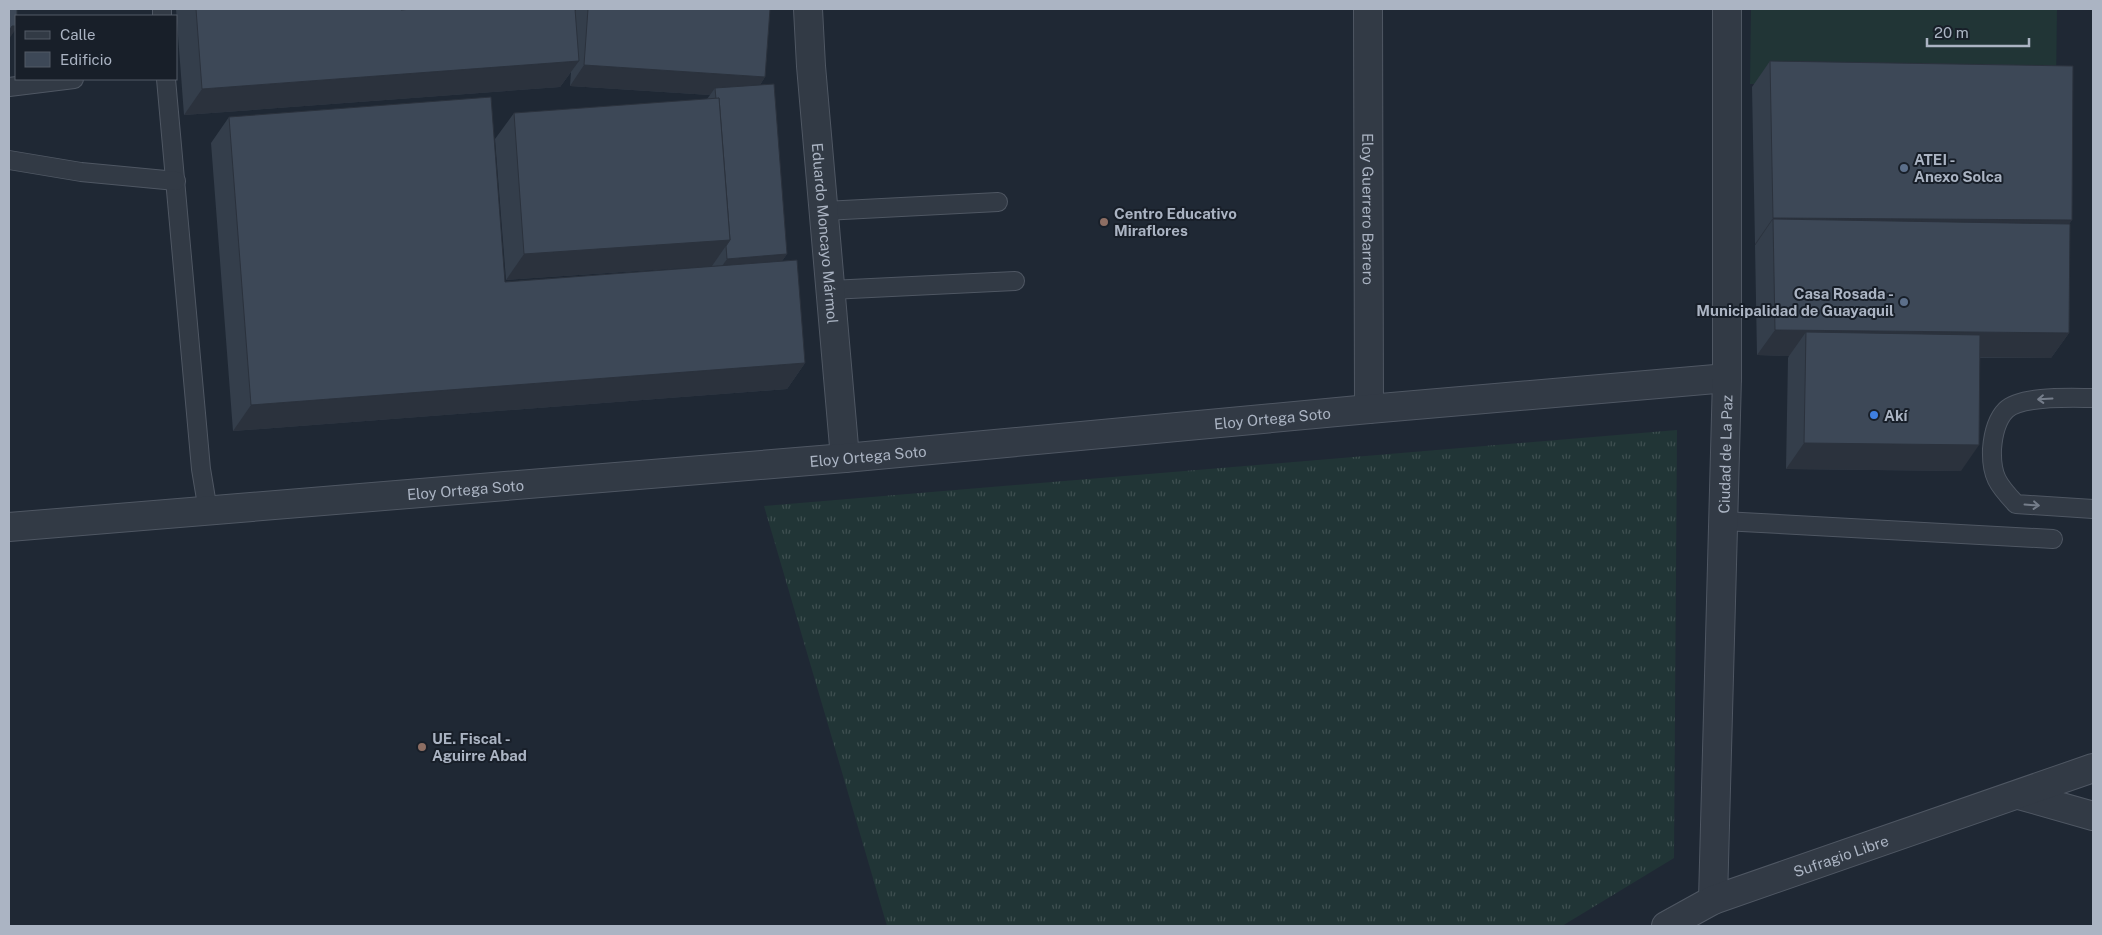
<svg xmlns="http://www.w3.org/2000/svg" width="2102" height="935" font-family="'Public Sans',sans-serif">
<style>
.grass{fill:url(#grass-tufts)}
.pitch{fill:#213536}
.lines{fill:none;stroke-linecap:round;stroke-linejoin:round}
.service-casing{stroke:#4f5763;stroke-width:20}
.minor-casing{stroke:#4f5763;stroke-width:30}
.tertiary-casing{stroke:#4f5763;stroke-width:30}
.service{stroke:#323a45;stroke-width:18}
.minor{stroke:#323a45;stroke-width:28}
.tertiary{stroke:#323a45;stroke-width:28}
.wall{fill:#343e4b}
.shaded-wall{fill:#2b323d}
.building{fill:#3d4857;stroke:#2b323d}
.oneway{stroke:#757d8a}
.service-dot{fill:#5c6f8a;stroke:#181f29;stroke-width:2}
.education-dot{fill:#8d6e63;stroke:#181f29;stroke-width:2}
.shop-dot{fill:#3f7fe0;stroke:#181f29;stroke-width:2}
.labels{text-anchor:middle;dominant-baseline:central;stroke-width:4;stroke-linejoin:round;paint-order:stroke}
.poi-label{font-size:15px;font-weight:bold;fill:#abb4c3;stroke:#181f29;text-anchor:start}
.street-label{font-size:15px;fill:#abb4c3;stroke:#181f29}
</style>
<defs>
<pattern id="grass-tufts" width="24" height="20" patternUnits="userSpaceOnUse" patternTransform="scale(1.25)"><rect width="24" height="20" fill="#213536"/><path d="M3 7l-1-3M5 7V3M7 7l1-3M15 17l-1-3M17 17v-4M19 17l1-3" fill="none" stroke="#3f5051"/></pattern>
</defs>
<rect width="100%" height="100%" fill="#1f2834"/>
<polygon class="grass" points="1677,430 1674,858 1562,926 887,926 764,506"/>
<polygon class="pitch" points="1751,9 2057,9 2056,86 1750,84"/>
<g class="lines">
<defs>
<g id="service">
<polyline points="162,9 162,16"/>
<polyline points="166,79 201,469 208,511"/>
<polyline points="9,87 74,79"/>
<polyline points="9,160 81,172 176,181"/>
<polyline points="824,211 998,202"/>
<polyline points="830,290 1015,281"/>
<path d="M2093 398C2073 398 2021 395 2006 410 1996 420 1993 436 1992 449 1991 476 1998 485 2016 504L2093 509"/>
<polyline points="1723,521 2053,539"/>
</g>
<g id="minor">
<path id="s1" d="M808 9 811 66 845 458"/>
<path id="s2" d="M1368 9 1369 409"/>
<path id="s3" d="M9 527 845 458 1369 409 1727 378"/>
<path id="s4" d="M1713 900 1727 378V9"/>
</g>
<g id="tertiary">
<polyline points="2019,795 2093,816"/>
<path id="s5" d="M1666 926 1713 900 2093 768"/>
</g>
</defs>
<use href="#service" class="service-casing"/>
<use href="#minor" class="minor-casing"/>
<use href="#tertiary" class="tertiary-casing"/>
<use href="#service" class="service"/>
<use href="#minor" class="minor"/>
<use href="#tertiary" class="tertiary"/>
</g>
<g class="wall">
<polygon points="176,9 401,9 401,10 575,11 577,9 770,9 765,77 760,85 787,254 782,261 805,363 787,389 233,431 211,143 229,117 505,282 712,267 712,266 506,280 495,139 514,113 707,99 710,95 570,86 571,72 560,87 184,115"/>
<polygon points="1770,61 2072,220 2069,224 2069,333 2051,358 1980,358 1961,471 1786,469 1788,358 1789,356 1757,355 1755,245 1756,244 1755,244 1752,87"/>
</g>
<g class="shaded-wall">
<polygon points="12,26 16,26 16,29 9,39 9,30"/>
<polygon points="579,61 560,87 184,115 202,89"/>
<polygon points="584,65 765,77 751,98 715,88 710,95 570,86"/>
<polygon points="1773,218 2072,220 2054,246 1773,219 1756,244 1755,244"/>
<polygon points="730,240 712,266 506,280 524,254"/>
<polygon points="787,254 772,275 713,279 727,259"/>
<polygon points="1775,330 2069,333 2051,358 1805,356 1806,332 1789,356 1757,355"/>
<polygon points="805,363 787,389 233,431 251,405"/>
<polygon points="1804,443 1979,445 1961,471 1786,469"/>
</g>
<g class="building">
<polygon points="9,9 17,9 17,16 16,16 16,26 12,26 9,31"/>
<polygon points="196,9 401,9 401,10 411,9 575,9 579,61 202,89"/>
<polygon points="588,9 770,9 765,77 584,65"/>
<polygon points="1770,61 2073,66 2072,220 1773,218"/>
<polygon points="774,84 787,254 727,259 726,246 730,240 719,98 716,99 715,88"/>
<polygon points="491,97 505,282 797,260 805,363 251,405 229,117"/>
<polygon points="719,98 730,240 524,254 514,113"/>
<polygon points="1773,219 2070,224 2069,333 1775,330"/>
<polygon points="1806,332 1980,335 1979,445 1804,443"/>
</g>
<defs><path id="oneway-shaft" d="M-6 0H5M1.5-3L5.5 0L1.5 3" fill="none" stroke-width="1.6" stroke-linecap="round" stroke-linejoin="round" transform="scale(1.25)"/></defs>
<g class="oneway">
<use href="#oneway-shaft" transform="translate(2045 399) rotate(177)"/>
<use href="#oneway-shaft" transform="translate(2032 505) rotate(4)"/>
</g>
<g class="service-dot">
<circle cx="1904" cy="168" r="5"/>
<circle cx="1904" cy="302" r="5"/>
</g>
<g class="education-dot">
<circle cx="1104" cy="222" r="5"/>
<circle cx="422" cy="747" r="5"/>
</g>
<circle class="shop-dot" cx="1874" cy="415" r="5"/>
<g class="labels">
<g class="poi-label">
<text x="1914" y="159">ATEI -<tspan x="1914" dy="17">Anexo Solca</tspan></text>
<text x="1114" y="213">Centro Educativo<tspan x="1114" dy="17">Miraflores</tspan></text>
<text x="1894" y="293" text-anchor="end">Casa Rosada -<tspan x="1894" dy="17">Municipalidad de Guayaquil</tspan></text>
<text x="1884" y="415">Akí</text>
<text x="432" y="738">UE. Fiscal -<tspan x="432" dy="17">Aguirre Abad</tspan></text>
</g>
<g class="street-label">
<text stroke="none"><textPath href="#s2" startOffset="200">Eloy Guerrero Barrero</textPath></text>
<text stroke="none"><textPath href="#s1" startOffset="225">Eduardo Moncayo Mármol</textPath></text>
<text stroke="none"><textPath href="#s3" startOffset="1268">Eloy Ortega Soto</textPath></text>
<text stroke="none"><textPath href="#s4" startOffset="446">Ciudad de La Paz</textPath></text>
<text stroke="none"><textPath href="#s3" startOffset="862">Eloy Ortega Soto</textPath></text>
<text stroke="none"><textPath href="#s3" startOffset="458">Eloy Ortega Soto</textPath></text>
<text stroke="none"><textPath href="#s5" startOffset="189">Sufragio Libre</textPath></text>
</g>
</g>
<rect width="2102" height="935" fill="none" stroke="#abb4c3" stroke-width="20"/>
<rect x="15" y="15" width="162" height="65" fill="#181f29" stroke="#535b67"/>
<rect x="25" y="31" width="25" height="8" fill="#323a45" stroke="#535b67"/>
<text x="60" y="40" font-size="15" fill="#abb4c3">Calle</text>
<rect x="25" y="52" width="25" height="15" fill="#3d4857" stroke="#535b67"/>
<text x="60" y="65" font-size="15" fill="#abb4c3">Edificio</text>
<path d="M1927 38v8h102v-8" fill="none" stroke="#abb4c3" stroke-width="2.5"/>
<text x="1934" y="38" font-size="15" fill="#abb4c3" stroke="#181f29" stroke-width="4" paint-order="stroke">20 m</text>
</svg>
